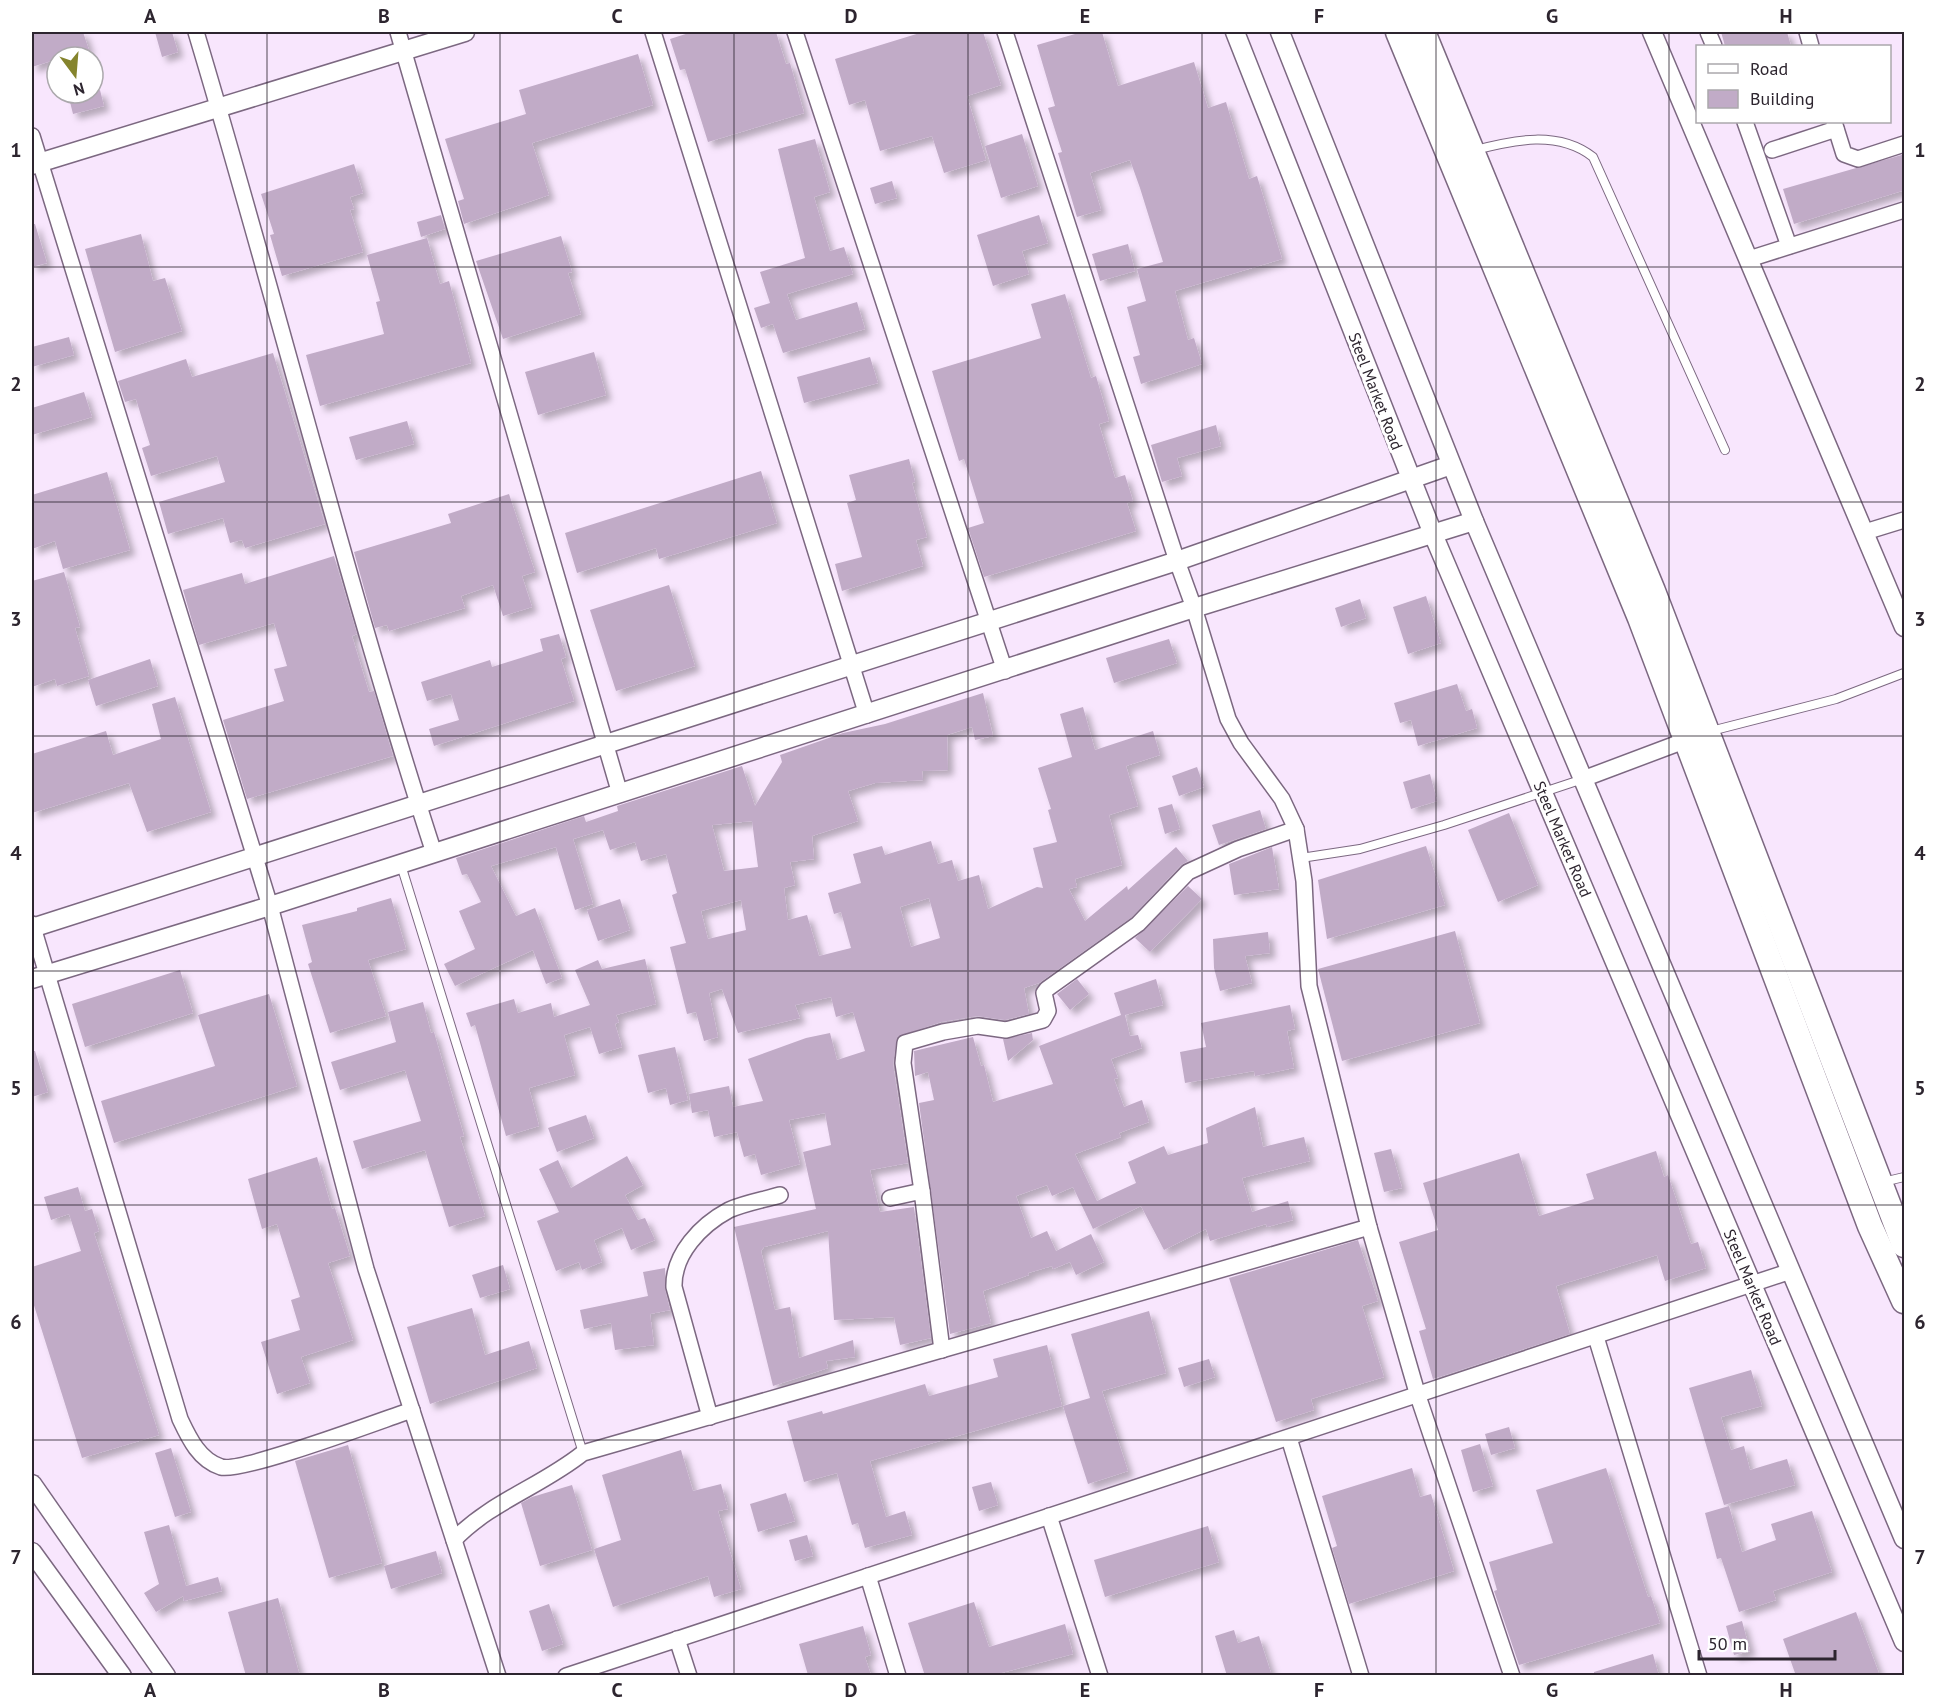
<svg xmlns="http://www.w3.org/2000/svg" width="1936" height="1707" font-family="'PT Sans',sans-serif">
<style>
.building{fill:#c1abc7;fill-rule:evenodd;filter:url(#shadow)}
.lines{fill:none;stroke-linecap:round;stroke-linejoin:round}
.service-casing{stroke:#7c6881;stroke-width:10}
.minor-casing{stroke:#7c6881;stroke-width:18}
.tertiary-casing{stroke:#7c6881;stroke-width:21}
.trunk-casing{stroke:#7c6881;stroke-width:27}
.service{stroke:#fff;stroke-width:8}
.minor{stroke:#fff;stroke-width:15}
.tertiary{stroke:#fff;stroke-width:18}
.trunk{stroke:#fff;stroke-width:24}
.grid{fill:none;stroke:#2d252f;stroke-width:1.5;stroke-opacity:0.55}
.labels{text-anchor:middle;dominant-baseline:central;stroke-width:6;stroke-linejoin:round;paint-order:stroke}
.street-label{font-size:16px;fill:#2d252f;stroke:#fff}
.neatline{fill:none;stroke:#2d252f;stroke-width:2}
.grid-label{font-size:20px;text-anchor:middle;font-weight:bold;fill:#2d252f}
</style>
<defs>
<filter id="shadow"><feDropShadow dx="5.5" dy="5.5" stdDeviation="3" flood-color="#0004"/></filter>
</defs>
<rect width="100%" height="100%" fill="#f8e6fd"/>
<g class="building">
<polygon points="32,32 83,32 89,50 57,57 57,59 32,67"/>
<polygon points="155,32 172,32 178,52 162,57"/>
<polygon points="692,32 776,32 786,64 790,63 804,113 708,142 685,69 680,70 670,39"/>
<polygon points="923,32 983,32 1001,85 967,96 986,160 944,173 932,136 880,151 865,100 849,105 835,59"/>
<polygon points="1082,32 1102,32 1118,86 1194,62 1208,108 1226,102 1249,179 1257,176 1282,259 1175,291 1188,340 1194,338 1202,364 1141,384 1133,357 1140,355 1127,307 1146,301 1137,269 1163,262 1140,188 1130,160 1090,173 1101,210 1077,217 1058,153 1062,152 1048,108 1055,106 1037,45"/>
<polygon points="1721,32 1787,32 1791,46 1725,46"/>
<polygon points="638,54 653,105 532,143 549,195 464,224 458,201 464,199 445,139 526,114 519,90"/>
<polygon points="100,90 104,106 73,114 69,98"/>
<polygon points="1022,134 1038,186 1001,198 985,146"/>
<polygon points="815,139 830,192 814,197 830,251 844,247 853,274 787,294 796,320 857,302 865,329 783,353 773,324 761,328 754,308 770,303 760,272 805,258 778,149"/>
<polygon points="1905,154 1905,190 1794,224 1783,189"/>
<polygon points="354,164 363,193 350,197 354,209 350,210 363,252 282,276 270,235 274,234 261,194"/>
<polygon points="892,181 897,198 875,204 870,188"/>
<polygon points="441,215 445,229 421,237 417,222"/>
<polygon points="1039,215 1048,243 1022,251 1029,274 993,286 977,235"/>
<polygon points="32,224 35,224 47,263 32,267"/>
<polygon points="141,234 153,281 165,278 182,331 115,352 85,249"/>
<polygon points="561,236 572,272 568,273 581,314 503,339 476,261"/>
<polygon points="427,238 440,284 449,281 471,363 320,406 306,355 384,334 376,302 380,301 367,255"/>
<polygon points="1128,244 1135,271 1100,281 1092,254"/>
<polygon points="1065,294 1091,378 1096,376 1109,421 1099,424 1115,478 1125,475 1133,501 1127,503 1136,531 984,577 968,528 984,523 964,459 959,461 932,371 1041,338 1031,304"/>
<polygon points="69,337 74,355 32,367 32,347"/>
<polygon points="594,352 606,395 538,415 525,372"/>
<polygon points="273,353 325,524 245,548 242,540 230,543 223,518 168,534 159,502 225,482 217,456 151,476 142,448 150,445 136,399 125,402 118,381 186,359 192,377"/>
<polygon points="870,357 878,383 804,403 797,377"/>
<polygon points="84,392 92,417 32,435 32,408"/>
<polygon points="407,421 414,444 356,460 349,437"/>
<polygon points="1216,425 1221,446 1177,458 1182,476 1162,482 1151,445"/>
<polygon points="909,459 915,482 912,483 927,537 916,540 923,566 842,591 835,564 862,557 847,503 856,500 849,475"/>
<polygon points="761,471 777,523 659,559 656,548 577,573 565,533"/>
<polygon points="107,472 130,550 63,569 55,541 32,549 32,495"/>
<polygon points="509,494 535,572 522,576 532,607 503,616 493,585 461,596 465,608 389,631 387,625 375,628 354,552 451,523 448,514"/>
<polygon points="334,556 357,634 352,636 369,692 374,691 393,756 247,799 223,720 284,701 274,669 287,666 274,623 199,645 183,590 242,573 245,584"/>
<polygon points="64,572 80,627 75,628 89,676 57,686 55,679 32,687 32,581"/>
<polygon points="669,585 695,666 616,691 590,610"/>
<polygon points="1426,596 1441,643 1408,654 1393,607"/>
<polygon points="1360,599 1366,618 1341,627 1335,608"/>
<polygon points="559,634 566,657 561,659 574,701 434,746 429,729 459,720 451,694 427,701 421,682 490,660 492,667 543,651 540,639"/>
<polygon points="1169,639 1177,663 1114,683 1106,658"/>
<polygon points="150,659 158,686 96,706 88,680"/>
<polygon points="1457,684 1466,711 1472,709 1477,728 1418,746 1411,720 1400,723 1394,703"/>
<path d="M983 693 993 736 975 740 972 727 947 735 948 770 922 771 923 780 875 783 848 791 858 821 812 836 814 859 790 862 795 885 784 888 788 920 807 915 819 956 851 948 841 912 834 914 828 893 861 883 853 854 882 846 885 855 931 841 938 864 952 860 958 881 979 875 988 909 1037 887 1043 888 1033 848 1057 842 1048 810 1051 809 1038 768 1072 757 1060 714 1083 707 1095 750 1153 731 1160 755 1126 766 1138 806 1109 815 1122 865 1075 879 1077 887 1069 889 1085 921 1127 886 1128 890 1176 847 1188 861 1181 865 1132 917 1039 983 1024 988 1029 1014 1005 1020 977 1016 941 1022 897 1037 893 1064 908 1163 870 1170 880 1212 914 1207 931 1338 900 1345 894 1317 834 1320 828 1231 764 1247 761 1251 775 1310 790 1307 799 1358 853 1340 855 1357 826 1361 828 1368 773 1386 734 1227 816 1209 803 1152 831 1145 825 1113 789 1120 800 1164 761 1175 755 1154 744 1157 737 1132 714 1137 708 1110 692 1113 689 1094 729 1086 733 1107 763 1101 748 1059 806 1038 830 1033 837 1060 865 1051 853 1012 836 1017 831 997 795 1005 800 1018 738 1033 722 989 709 993 718 1037 704 1041 696 1012 687 1014 670 947 686 943 672 895 677 893 666 854 641 861 635 842 610 850 603 830 573 839 593 904 575 910 556 847 491 866 516 916 535 908 562 978 546 984 533 950 455 986 444 964 475 949 459 911 481 902 467 874 462 875 456 858 584 816 586 822 618 811 617 806 742 766 755 806 782 762 780 755 843 733 885 724ZM752 821 758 867 724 871 712 825ZM929 898 940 938 911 947 900 907ZM741 900 746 930 708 939 701 911Z"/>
<polygon points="175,697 211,812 147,832 129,783 32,813 32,754 106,731 113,755 161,739 152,704"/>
<polygon points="1197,767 1204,787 1179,796 1172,776"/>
<polygon points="1430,774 1437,801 1411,809 1403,782"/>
<polygon points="1172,804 1180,829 1165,834 1158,808"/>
<polygon points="1260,810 1266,829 1219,845 1212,825"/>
<polygon points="1509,813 1538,885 1498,902 1468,830"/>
<polygon points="1426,846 1445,905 1327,939 1318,880"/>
<polygon points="1272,847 1279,889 1234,895 1229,864"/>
<polygon points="1188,886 1202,899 1150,952 1135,938"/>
<polygon points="391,898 406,949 368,960 386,1016 330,1033 308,964 312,962 302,925 357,911 357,908"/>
<polygon points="620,899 630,930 598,941 587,910"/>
<polygon points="1455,931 1480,1023 1342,1061 1318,969"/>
<polygon points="1268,932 1270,953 1245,956 1252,983 1220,991 1214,968 1213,939"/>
<polygon points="645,959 656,1004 616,1015 619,1022 615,1024 622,1047 599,1054 590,1027 564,1035 575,1075 529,1088 539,1126 506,1136 475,1025 471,1027 466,1013 514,999 518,1013 551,1003 554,1017 590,1005 575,970 598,960 602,969"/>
<polygon points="180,970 193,1013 85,1047 72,1004"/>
<polygon points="1077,979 1089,994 1070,1010 1057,994"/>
<polygon points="1156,979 1163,1005 1125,1015 1130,1036 1138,1035 1142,1048 1111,1059 1118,1078 1114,1079 1124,1107 1142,1100 1149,1122 1119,1133 1121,1137 1075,1154 1097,1201 1136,1183 1128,1162 1164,1146 1168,1155 1208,1143 1206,1128 1255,1107 1263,1147 1304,1137 1310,1161 1242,1178 1252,1212 1288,1201 1293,1220 1267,1227 1266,1224 1210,1241 1206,1229 1164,1250 1141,1206 1093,1229 1073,1187 1052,1196 1047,1185 1016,1196 1031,1238 1047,1231 1056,1251 1091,1234 1104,1262 1076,1275 1070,1262 1053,1269 1052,1266 1028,1273 1029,1275 983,1291 991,1323 950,1334 919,1103 934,1100 928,1072 915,1076 914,1051 973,1037 981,1066 984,1065 993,1102 1053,1084 1039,1046 1121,1015 1114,993"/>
<polygon points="269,994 297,1086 114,1143 101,1101 215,1066 198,1015"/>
<polygon points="423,1002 431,1033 434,1032 444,1067 464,1136 460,1137 485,1216 449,1227 425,1150 362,1169 353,1141 421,1121 405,1070 340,1090 331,1062 396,1042 388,1012"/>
<polygon points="1290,1005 1295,1029 1287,1031 1294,1068 1255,1076 1254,1071 1185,1083 1180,1052 1206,1047 1201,1023"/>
<polygon points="1032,1033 1033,1040 1008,1061 1003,1039"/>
<polygon points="675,1047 688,1100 670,1105 666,1088 648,1093 638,1055"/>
<polygon points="32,1051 35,1051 48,1092 32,1097"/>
<polygon points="586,1115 594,1138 557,1152 548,1128"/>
<polygon points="1391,1149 1402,1188 1384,1192 1374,1153"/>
<polygon points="1656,1151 1664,1177 1668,1175 1691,1244 1698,1242 1706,1268 1665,1281 1657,1255 1556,1286 1570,1334 1433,1379 1419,1331 1426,1329 1399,1242 1438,1230 1423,1183 1519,1153 1539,1216 1594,1199 1586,1174"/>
<polygon points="627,1156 643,1185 625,1195 638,1220 645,1218 655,1240 631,1250 622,1228 594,1240 602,1262 582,1270 579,1262 556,1271 537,1221 559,1212 539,1169 558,1160 571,1188"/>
<polygon points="317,1157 332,1209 335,1208 350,1256 328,1263 353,1340 301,1357 310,1383 277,1394 261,1342 300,1330 291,1300 300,1297 277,1224 262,1229 248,1179"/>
<polygon points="78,1187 85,1211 92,1209 99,1231 94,1233 159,1435 82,1458 32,1299 32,1267 81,1251 69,1214 51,1220 44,1197"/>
<polygon points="1358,1240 1378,1301 1362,1306 1384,1377 1311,1399 1314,1410 1276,1422 1229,1278"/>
<polygon points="503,1265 510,1289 480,1298 472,1275"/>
<polygon points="665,1268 665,1289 670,1310 650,1314 654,1345 615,1350 611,1323 584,1329 580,1310 648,1296 643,1272"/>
<polygon points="472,1308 485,1355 529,1341 537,1368 430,1404 407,1327"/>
<polygon points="1149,1311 1166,1373 1102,1391 1128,1471 1088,1484 1063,1406 1090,1398 1071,1334"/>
<polygon points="1047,1345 1062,1406 870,1461 886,1517 905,1511 912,1535 865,1548 858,1523 852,1525 837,1473 804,1482 787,1421 822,1411 823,1414 925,1384 929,1396 998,1377 993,1359"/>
<polygon points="1209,1359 1215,1377 1184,1387 1178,1368"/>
<polygon points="1751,1370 1762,1406 1721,1417 1731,1450 1744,1446 1750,1470 1787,1459 1795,1485 1724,1505 1689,1388"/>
<polygon points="1509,1427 1515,1448 1491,1455 1485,1434"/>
<polygon points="1480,1444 1493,1486 1473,1492 1461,1450"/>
<polygon points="348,1445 382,1563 329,1578 295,1461"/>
<polygon points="171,1448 191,1512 175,1517 155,1453"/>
<polygon points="681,1450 693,1491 721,1484 728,1509 718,1511 741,1589 714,1597 708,1576 613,1607 594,1549 621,1540 602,1475"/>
<polygon points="1412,1468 1420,1497 1431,1494 1454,1571 1349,1604 1332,1548 1337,1546 1322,1496"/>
<polygon points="1606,1468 1648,1597 1651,1596 1660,1623 1519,1665 1494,1591 1497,1590 1489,1562 1553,1543 1536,1490"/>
<polygon points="991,1482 998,1505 979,1511 972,1487"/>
<polygon points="572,1485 592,1550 540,1566 521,1503 532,1497"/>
<polygon points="786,1493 795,1521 758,1532 750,1504"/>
<polygon points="1729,1506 1742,1552 1776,1540 1771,1524 1812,1511 1832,1572 1773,1591 1776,1600 1739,1612 1721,1558 1717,1559 1705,1513"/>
<polygon points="169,1525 186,1586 218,1577 222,1591 184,1601 183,1596 156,1612 144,1593 159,1584 144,1532"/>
<polygon points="1208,1526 1219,1562 1105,1597 1094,1560"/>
<polygon points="807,1535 813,1556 795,1561 789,1540"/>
<polygon points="436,1551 442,1573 391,1589 384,1566"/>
<polygon points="278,1598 300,1676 246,1676 228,1612"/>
<polygon points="974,1602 989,1647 1065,1624 1073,1654 990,1676 925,1676 908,1623"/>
<polygon points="549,1604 563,1644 542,1651 529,1611"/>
<polygon points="1856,1612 1880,1676 1796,1676 1783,1639"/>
<polygon points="1742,1621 1750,1651 1734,1655 1726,1626"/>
<polygon points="863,1626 871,1655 865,1657 871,1675 808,1675 799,1644"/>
<polygon points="1234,1630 1238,1643 1259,1636 1272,1676 1227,1676 1215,1636"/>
<polygon points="1653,1654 1659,1676 1594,1676 1594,1672"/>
</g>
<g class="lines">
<defs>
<g id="service">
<path d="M1475 150C1514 140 1558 130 1593 157L1725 450"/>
<polyline points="1711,731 1836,699 1904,673"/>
<polyline points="1301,858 1360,849 1444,825 1583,779"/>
<polyline points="401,865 583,1453"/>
<polyline points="1883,1182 1904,1177"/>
</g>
<g id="minor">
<path d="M196 32C278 305 346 582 434 853"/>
<polyline points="398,32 620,794"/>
<polyline points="653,32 867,715"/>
<polyline points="795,32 1005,671"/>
<polyline points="1708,32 1714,46"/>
<polyline points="1807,32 1811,46"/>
<polyline points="1745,122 1789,246"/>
<polyline points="1834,122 1844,154 1858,159 1904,144"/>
<polyline points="32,136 270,906 366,1269 498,1676"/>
<polyline points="1772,150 1836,129"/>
<polyline points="1749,259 1904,210"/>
<polyline points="1865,532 1904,520"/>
<polyline points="1583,779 1692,738"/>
<path d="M32 924 180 1419C189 1438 199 1460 221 1467 242 1473 382 1420 412 1410"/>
<polyline points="922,1191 903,1063 905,1043 943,1032 978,1026 1006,1030 1043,1020 1048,1011 1044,993 1047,989 1138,924 1188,872 1238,849 1296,829"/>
<polyline points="890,1198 922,1191 942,1350"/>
<polyline points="1369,1227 1418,1396 1512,1676"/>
<polyline points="1596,1337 1699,1676"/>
<path d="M710 1417 674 1287C673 1254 701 1225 729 1210 745 1203 763 1200 780 1195"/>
<polyline points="1289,1438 1361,1676"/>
<polyline points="1049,1516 1100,1676"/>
<path d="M454 1540C490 1502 542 1486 583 1453L1369 1227 1309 986 1304 881 1296 829 1282 799 1241 743 1228 719 1194 608 1177 561 1005 32"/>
<polyline points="868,1576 898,1676"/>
<polyline points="677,1639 689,1676"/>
<polyline points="566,1676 1791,1271"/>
</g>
<g id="tertiary">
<polyline points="1235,32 1433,534 1904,1642"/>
<polyline points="1280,32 1474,521 1904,1539"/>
<polyline points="1652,32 1904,627"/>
<polyline points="32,165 465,32"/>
<polyline points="32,928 1177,561 1451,465"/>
<polyline points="32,979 270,906 1194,608 1474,521"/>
<polyline points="32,1484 166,1676"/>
<polyline points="32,1552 122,1676"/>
</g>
<g id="trunk">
<polyline points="1398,32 1640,618 1870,1226 1904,1301"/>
<polyline points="1423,32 1653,591 1904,1245"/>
</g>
</defs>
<use href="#service" class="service-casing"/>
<use href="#minor" class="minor-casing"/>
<use href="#tertiary" class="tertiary-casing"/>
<use href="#trunk" class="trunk-casing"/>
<use href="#service" class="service"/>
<use href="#minor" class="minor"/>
<use href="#tertiary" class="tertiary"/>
<use href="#trunk" class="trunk"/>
</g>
<path class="grid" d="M267 32V1676M500 32V1676M734 32V1676M968 32V1676M1202 32V1676M1436 32V1676M1669 32V1676M32 267H1904M32 502H1904M32 736H1904M32 971H1904M32 1205H1904M32 1440H1904"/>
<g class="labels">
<g class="street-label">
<text transform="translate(1376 391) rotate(69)">Steel Market Road</text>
<text transform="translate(1563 839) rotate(67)">Steel Market Road</text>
<text transform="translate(1753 1287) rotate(67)">Steel Market Road</text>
</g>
</g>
<rect width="1936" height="1707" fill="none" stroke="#ffffff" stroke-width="66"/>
<rect x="1696" y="45" width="195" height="78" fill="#ffffff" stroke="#aba8ac" stroke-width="1.5"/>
<rect x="1708" y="64" width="30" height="9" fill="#ffffff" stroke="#aba8ac" stroke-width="1.5"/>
<text x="1750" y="75" font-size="18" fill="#2d252f">Road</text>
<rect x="1708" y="90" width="30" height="18" fill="#c1abc7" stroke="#aba8ac" stroke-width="1.5"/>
<text x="1750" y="105" font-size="18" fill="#2d252f">Building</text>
<g transform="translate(75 75) rotate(164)"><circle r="28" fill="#ffffff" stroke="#aba8ac" stroke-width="1.5"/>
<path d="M0-4.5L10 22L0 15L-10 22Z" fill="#85842d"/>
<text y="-9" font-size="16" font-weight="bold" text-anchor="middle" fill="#2d252f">N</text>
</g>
<path d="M1699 1650v9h136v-9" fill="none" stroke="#2d252f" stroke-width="3"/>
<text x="1708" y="1650" font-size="18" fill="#2d252f" stroke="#ffffff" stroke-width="4.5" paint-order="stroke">50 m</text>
<rect x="33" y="33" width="1870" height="1641" class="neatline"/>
<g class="grid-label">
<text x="150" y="23">A</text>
<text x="384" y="23">B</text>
<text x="617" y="23">C</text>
<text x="851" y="23">D</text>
<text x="1085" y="23">E</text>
<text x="1319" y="23">F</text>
<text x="1552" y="23">G</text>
<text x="1786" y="23">H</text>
<text x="16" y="157">1</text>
<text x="1920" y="157">1</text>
<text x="16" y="391">2</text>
<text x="1920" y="391">2</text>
<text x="16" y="626">3</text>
<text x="1920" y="626">3</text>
<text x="16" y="860">4</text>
<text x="1920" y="860">4</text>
<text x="16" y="1095">5</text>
<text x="1920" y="1095">5</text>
<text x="16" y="1329">6</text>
<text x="1920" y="1329">6</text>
<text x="16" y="1564">7</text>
<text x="1920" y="1564">7</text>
<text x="150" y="1697">A</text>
<text x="384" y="1697">B</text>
<text x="617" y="1697">C</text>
<text x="851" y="1697">D</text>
<text x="1085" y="1697">E</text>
<text x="1319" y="1697">F</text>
<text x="1552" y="1697">G</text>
<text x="1786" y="1697">H</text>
</g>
</svg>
